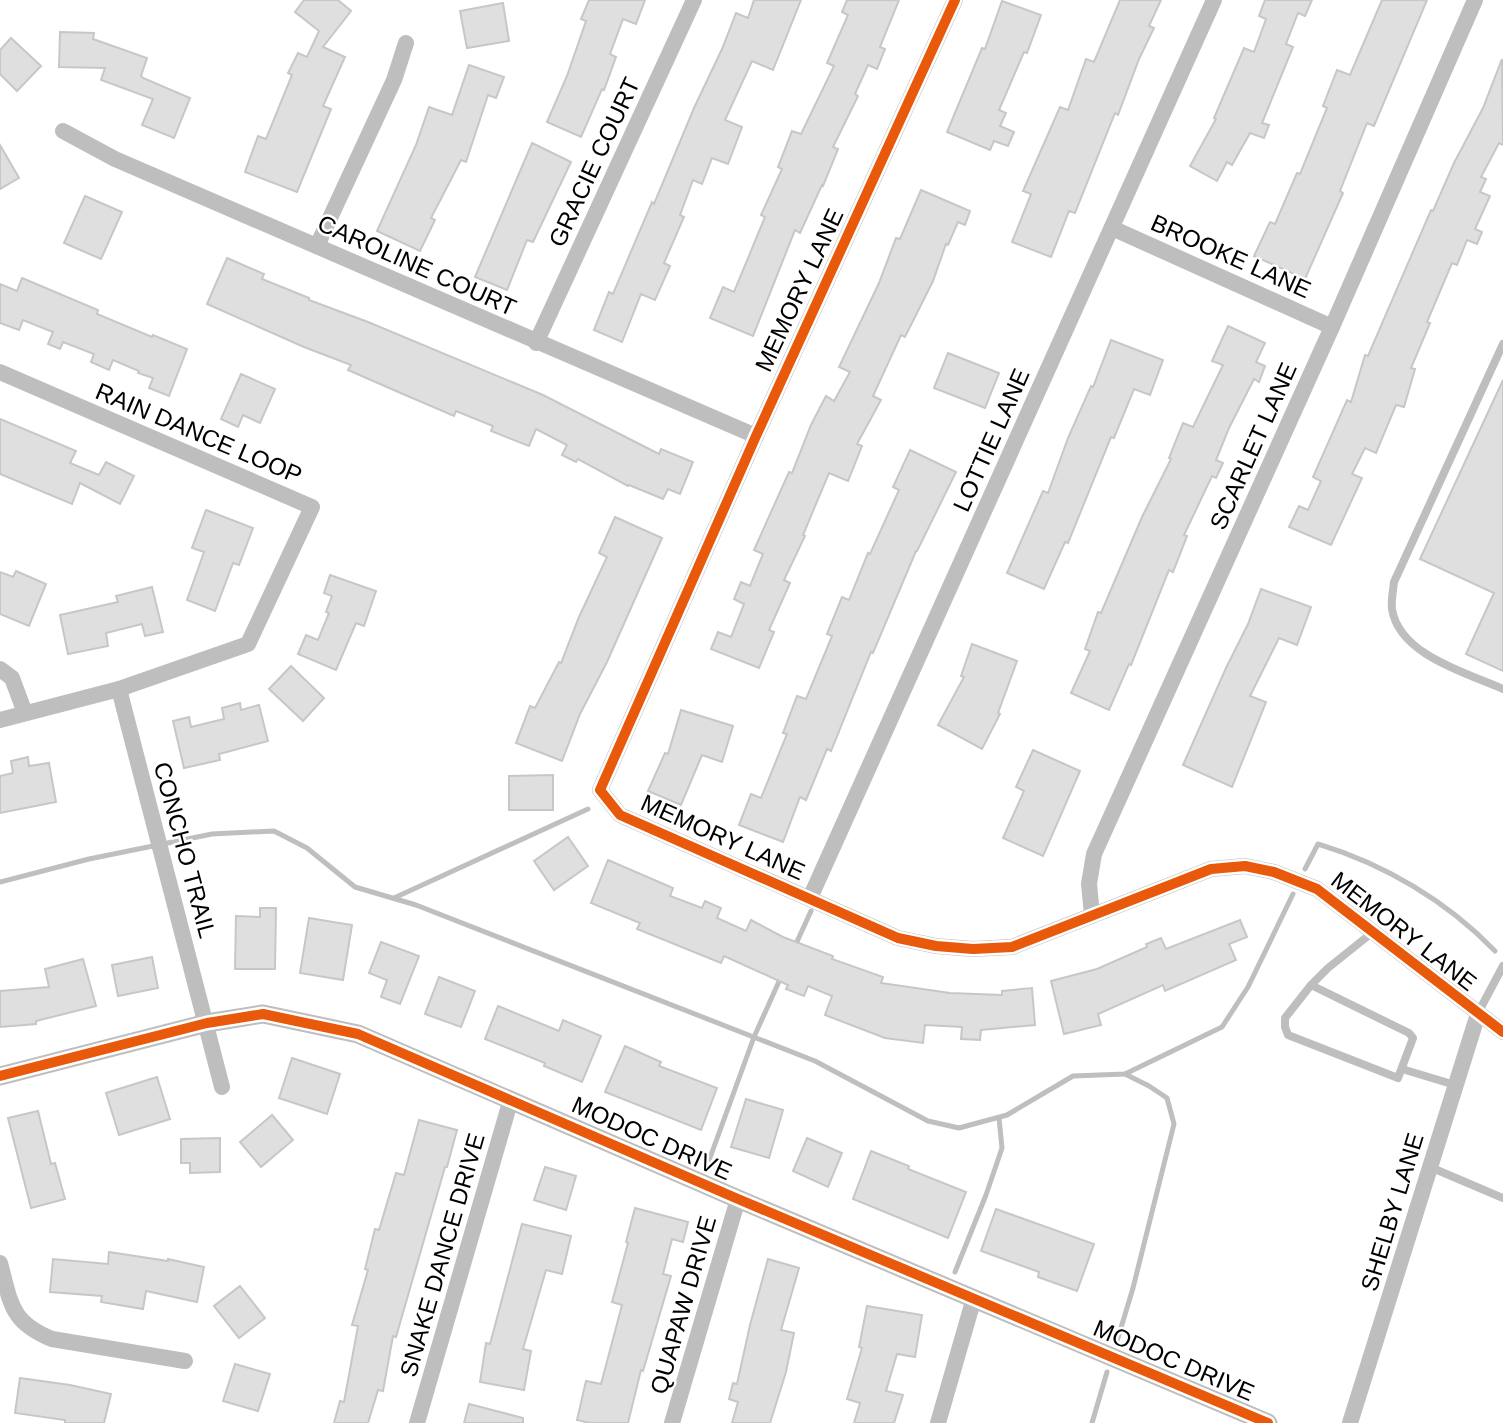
<svg xmlns="http://www.w3.org/2000/svg" width="1503" height="1423" font-family="Arial,sans-serif">
<style>
.lines{fill:none;stroke-linecap:round;stroke-linejoin:round}
.stream{stroke:#bfbfbf;stroke-width:5}
.building{fill:#dfdfdf;stroke:#c7c7c7;stroke-width:2}
.service{stroke:#bebebe;stroke-width:8}
.minor{stroke:#bebebe;stroke-width:16}
.tertiary{stroke:#bebebe;stroke-width:19}
.cycleway-casing{stroke:#fff;stroke-width:15}
.cycleway{stroke:#e8590c;stroke-width:10}
.labels{text-anchor:middle;dominant-baseline:central;stroke-width:5;stroke-linejoin:round;paint-order:stroke}
.street-label{font-size:24px;fill:#000;stroke:#fff}
</style>
<rect width="100%" height="100%" fill="#fff"/>
<g class="lines">
<g class="stream">
<path d="M1305 869 1318 844C1384 864 1447 901 1495 951"/>
<polyline points="0,882 89,859 212,834 274,831 307,848 355,887 416,905 815,1061 928,1121 959,1128 1007,1115 1073,1076 1125,1074 1222,1027 1248,987 1293,894"/>
<polyline points="394,898 588,809"/>
<polyline points="795,946 811,911"/>
<polyline points="707,1166 754,1037 781,977"/>
<polyline points="955,1272 986,1195 1002,1148 999,1118"/>
<polyline points="1117,1341 1133,1288 1174,1124 1167,1098 1149,1086 1125,1074"/>
<polyline points="1092,1423 1107,1372"/>
</g>
</g>
<g class="building">
<polygon points="304,0 338,0 351,11 323,47 345,57 323,106 331,109 297,192 245,172 258,136 266,139 292,75 288,73 298,53 307,57 319,31 295,12"/>
<polygon points="589,0 645,0 636,24 623,19 610,54 616,57 604,90 602,89 581,137 547,122 567,76 586,21 581,19"/>
<polygon points="754,0 801,0 773,70 752,61 725,120 742,127 728,164 712,158 702,184 693,180 680,215 684,217 664,263 670,266 655,300 641,294 622,342 594,330 609,292 613,294 652,202 654,204 694,108 722,49 736,13 748,18"/>
<polygon points="847,0 899,0 880,47 885,49 877,69 868,65 855,94 858,96 833,147 838,149 823,186 822,185 800,233 795,230 753,336 710,318 723,287 734,292 765,217 761,215 782,169 778,167 792,131 801,134 834,66 827,63 848,15 842,12"/>
<polygon points="1120,0 1161,0 1149,26 1154,28 1139,59 1118,115 1115,113 1075,213 1069,211 1051,257 1012,242 1031,194 1023,191 1060,107 1068,110 1086,59 1094,62"/>
<polygon points="1265,0 1312,0 1305,16 1298,13 1286,44 1293,47 1262,123 1269,125 1264,138 1250,133 1232,165 1227,162 1217,181 1190,166 1216,119 1214,118 1244,48 1254,52 1266,19 1259,16"/>
<polygon points="1382,0 1427,0 1374,126 1367,123 1340,191 1343,193 1305,279 1254,256 1270,222 1275,224 1297,173 1300,174 1327,108 1323,106 1337,70 1350,75"/>
<polygon points="1002,1 1041,15 1027,53 1024,52 999,110 1006,113 1000,126 1014,132 1008,146 994,141 990,150 947,132 982,48 985,49"/>
<polygon points="503,3 509,41 467,48 460,11"/>
<polygon points="60,32 94,33 93,39 147,58 141,76 143,78 190,98 174,138 142,125 153,99 101,80 105,68 59,67"/>
<polygon points="11,38 41,66 17,91 0,74 0,50"/>
<polygon points="1502,59 1503,145 1499,143 1481,177 1486,179 1480,192 1490,196 1475,229 1482,232 1477,244 1467,240 1457,265 1452,263 1427,322 1430,323 1411,368 1415,369 1404,407 1396,405 1376,453 1365,448 1352,474 1362,478 1331,545 1289,527 1299,506 1308,510 1321,481 1313,477 1347,400 1351,402 1365,355 1368,356 1431,210 1433,211 1454,163 1483,108"/>
<polygon points="469,65 504,77 496,98 488,95 466,162 461,160 431,218 435,220 420,251 377,231 416,145 429,107 452,115"/>
<polygon points="532,143 571,162 533,242 527,240 507,290 475,277"/>
<polygon points="0,145 19,178 0,189"/>
<polygon points="921,190 970,211 965,225 958,222 948,245 946,244 933,281 905,337 901,335 873,396 881,400 857,444 862,446 848,481 829,473 803,535 805,536 784,580 790,583 769,630 774,632 759,668 711,649 718,632 731,637 744,604 734,599 741,582 750,586 763,554 754,550 789,472 792,473 811,425 826,396 834,401 850,372 839,367 879,283 896,238 900,239"/>
<polygon points="85,196 122,212 101,259 64,243"/>
<polygon points="227,258 264,274 262,279 309,298 309,300 368,322 543,395 659,454 661,449 693,462 680,494 668,489 663,499 629,485 628,486 578,459 576,462 562,455 567,445 536,429 529,446 491,431 493,426 456,411 454,416 396,391 348,370 351,365 304,347 207,304"/>
<polygon points="22,278 98,310 97,314 152,337 153,335 187,349 169,396 149,388 153,378 138,373 139,371 113,360 109,370 91,362 94,354 63,342 60,349 48,344 53,332 23,320 19,330 0,323 0,284 17,291"/>
<polygon points="1228,326 1265,343 1256,362 1265,366 1259,382 1254,379 1229,428 1216,460 1223,463 1216,478 1212,476 1184,535 1187,536 1173,572 1169,570 1131,665 1129,664 1109,710 1071,693 1090,651 1085,649 1098,612 1101,613 1142,517 1171,459 1169,458 1183,423 1193,427 1223,365 1212,361"/>
<polygon points="1111,340 1163,360 1150,395 1134,389 1114,438 1111,437 1068,543 1065,542 1044,589 1007,573 1043,491 1048,493 1068,438 1091,386 1093,387"/>
<polygon points="948,353 999,373 985,408 934,388"/>
<polygon points="241,374 275,389 260,423 243,415 238,427 221,419"/>
<polygon points="1503,380 1503,671 1466,654 1494,593 1420,559"/>
<polygon points="0,419 76,451 70,463 99,475 106,462 134,476 120,504 80,483 72,504 0,474"/>
<polygon points="910,450 956,472 917,551 916,551 873,653 871,652 831,751 827,749 806,800 800,797 783,842 739,825 751,794 761,798 787,734 783,733 797,696 806,699 832,636 827,634 842,597 849,600 868,553 870,554 899,490 893,487"/>
<polygon points="206,510 253,528 239,565 233,563 215,611 187,600 204,552 192,548"/>
<polygon points="615,517 662,538 607,662 580,714 562,761 516,743 530,706 535,708 559,662 561,663 579,617 607,557 599,553"/>
<polygon points="16,571 46,584 29,626 0,614 0,572 13,577"/>
<polygon points="330,575 376,591 364,626 356,623 336,670 298,654 306,635 318,640 329,613 326,612 332,596 324,593"/>
<polygon points="152,587 163,632 145,636 142,624 106,633 108,646 68,654 60,615 118,602 116,596"/>
<polygon points="1261,589 1311,607 1297,645 1279,638 1250,696 1266,702 1232,787 1183,765 1226,668 1248,624"/>
<polygon points="972,644 1017,661 998,713 1000,714 982,749 938,725 964,677 961,676"/>
<polygon points="291,666 324,698 303,721 269,689"/>
<polygon points="240,703 241,710 259,705 268,741 219,754 220,760 184,768 173,721 189,717 191,727 224,719 222,708"/>
<polygon points="681,710 733,726 722,762 702,755 681,805 648,791 665,753 668,754"/>
<polygon points="1033,750 1080,771 1043,856 1003,838 1024,791 1016,787"/>
<polygon points="28,757 29,766 49,763 56,802 0,813 0,776 13,773 11,761"/>
<polygon points="553,775 553,810 509,810 509,776"/>
<polygon points="568,837 588,866 554,890 534,861"/>
<polygon points="608,860 673,888 670,896 702,908 705,901 721,908 717,918 746,931 751,920 783,937 833,956 832,959 883,977 881,983 950,993 1002,995 1002,991 1032,988 1035,1025 981,1030 980,1040 961,1039 962,1027 925,1025 923,1043 885,1038 825,1015 832,996 808,986 804,996 786,989 788,985 724,956 721,963 637,929 640,923 591,903"/>
<polygon points="260,908 276,908 275,969 235,969 236,916 260,917"/>
<polygon points="309,918 352,925 343,980 300,973"/>
<polygon points="1240,920 1247,937 1229,944 1236,960 1165,991 1163,985 1098,1014 1101,1025 1064,1034 1051,981 1097,969 1147,947 1146,944 1161,938 1166,949"/>
<polygon points="381,942 419,956 400,1004 381,997 387,980 369,973"/>
<polygon points="152,957 158,988 118,996 112,965"/>
<polygon points="83,959 96,1006 36,1021 36,1024 0,1027 0,991 49,987 45,969"/>
<polygon points="439,977 475,991 461,1027 425,1014"/>
<polygon points="498,1006 559,1031 563,1020 601,1036 582,1082 544,1066 545,1063 485,1039"/>
<polygon points="625,1046 661,1062 659,1066 717,1088 701,1130 605,1092"/>
<polygon points="292,1058 340,1074 327,1114 279,1098"/>
<polygon points="157,1077 170,1119 119,1135 106,1093"/>
<polygon points="746,1099 783,1110 769,1158 731,1147"/>
<polygon points="38,1111 51,1164 55,1163 65,1199 31,1208 8,1118"/>
<polygon points="272,1115 293,1140 261,1167 240,1142"/>
<polygon points="419,1120 457,1130 447,1167 445,1167 396,1337 393,1336 383,1391 378,1390 368,1423 334,1423 340,1401 344,1402 358,1326 352,1325 368,1270 365,1269 375,1229 379,1230 396,1173 404,1175"/>
<polygon points="220,1138 220,1172 190,1173 190,1163 181,1163 181,1139"/>
<polygon points="807,1138 842,1153 828,1187 793,1171"/>
<polygon points="871,1151 909,1166 908,1169 966,1192 948,1238 853,1199"/>
<polygon points="545,1167 576,1176 566,1210 534,1200"/>
<polygon points="635,1208 688,1222 683,1242 672,1239 663,1274 671,1276 643,1371 641,1370 628,1423 590,1423 577,1420 586,1381 601,1384 622,1305 612,1302 628,1243 626,1242"/>
<polygon points="996,1209 1094,1244 1077,1291 1038,1277 1039,1272 981,1251"/>
<polygon points="522,1224 571,1236 562,1274 546,1270 523,1349 531,1351 524,1390 480,1382 486,1343 490,1344"/>
<polygon points="109,1252 168,1261 168,1259 204,1267 197,1302 146,1291 143,1309 101,1302 102,1296 50,1292 53,1259 108,1264"/>
<polygon points="768,1259 799,1268 781,1330 794,1333 786,1372 770,1423 732,1423 738,1402 729,1399 733,1383 737,1384 750,1325"/>
<polygon points="240,1286 265,1318 239,1338 214,1306"/>
<polygon points="867,1306 922,1315 915,1357 897,1354 886,1391 903,1395 894,1423 854,1423 860,1403 847,1399 862,1348 859,1347"/>
<polygon points="235,1364 270,1374 258,1411 223,1401"/>
<polygon points="20,1378 70,1385 111,1394 104,1423 65,1423 65,1420 15,1413"/>
<polygon points="469,1404 523,1418 523,1423 464,1423"/>
</g>
<g class="lines">
<g class="service">
<path d="M1503 344 1394 582C1393 591 1391 601 1392 609 1399 655 1467 673 1503 689"/>
<polyline points="1311,985 1409,1033 1413,1038 1398,1078 1288,1035 1285,1027 1285,1018 1311,985 1328,968 1373,932"/>
<polyline points="1478,1013 1503,966"/>
<polyline points="1402,1069 1455,1085"/>
<polyline points="1430,1167 1503,1198"/>
</g>
<g class="minor">
<polyline points="955,0 756,436 600,790 620,815 898,938 936,946 973,949 1012,947 1211,869 1245,866 1274,872 1317,889 1503,1032"/>
<polyline points="63,131 115,159 756,436"/>
<polyline points="1112,228 1332,327"/>
<polyline points="317,246 394,80 406,43"/>
<polyline points="536,343 694,0"/>
<polyline points="0,372 312,507 248,644 119,689 0,720"/>
<polyline points="0,669 12,678 25,713"/>
<polyline points="119,689 222,1087"/>
<polyline points="810,898 1214,0"/>
<polyline points="1092,915 1089,884 1094,854 1332,327 1475,0"/>
<path d="M0 1263C11 1303 10 1322 52 1339L185 1361"/>
<polyline points="417,1423 511,1099"/>
<polyline points="672,1423 738,1199"/>
<polyline points="938,1423 974,1298"/>
<polyline points="1350,1423 1478,1014"/>
</g>
<polyline class="tertiary" points="0,1076 207,1023 263,1014 358,1034 738,1199 1268,1423"/>
<defs>
<g id="cycleway">
<polyline points="955,0 756,436 600,790 620,815 898,938 936,946 973,949 1012,947 1211,869 1245,866 1274,872 1317,889 1503,1032"/>
<polyline points="0,1076 207,1023 263,1014 358,1034 738,1199 1268,1423"/>
</g>
</defs>
<use href="#cycleway" class="cycleway-casing"/>
<use href="#cycleway" class="cycleway"/>
</g>
<g class="labels">
<g class="street-label">
<text transform="translate(594 162) rotate(-65)">GRACIE COURT</text>
<text transform="translate(1231 256) rotate(24)">BROOKE LANE</text>
<text transform="translate(417 265) rotate(24)">CAROLINE COURT</text>
<text transform="translate(799 290) rotate(-65)">MEMORY LANE</text>
<text transform="translate(199 433) rotate(23)">RAIN DANCE LOOP</text>
<text transform="translate(991 440) rotate(-66)">LOTTIE LANE</text>
<text transform="translate(1253 446) rotate(-66)">SCARLET LANE</text>
<text transform="translate(723 837) rotate(24)">MEMORY LANE</text>
<text transform="translate(185 850) rotate(75)">CONCHO TRAIL</text>
<text transform="translate(1404 931) rotate(38)">MEMORY LANE</text>
<text transform="translate(652 1138) rotate(24)">MODOC DRIVE</text>
<text transform="translate(1392 1212) rotate(-73)">SHELBY LANE</text>
<text transform="translate(442 1255) rotate(-74)">SNAKE DANCE DRIVE</text>
<text transform="translate(683 1305) rotate(-74)">QUAPAW DRIVE</text>
<text transform="translate(1174 1360) rotate(23)">MODOC DRIVE</text>
</g>
</g>
</svg>
